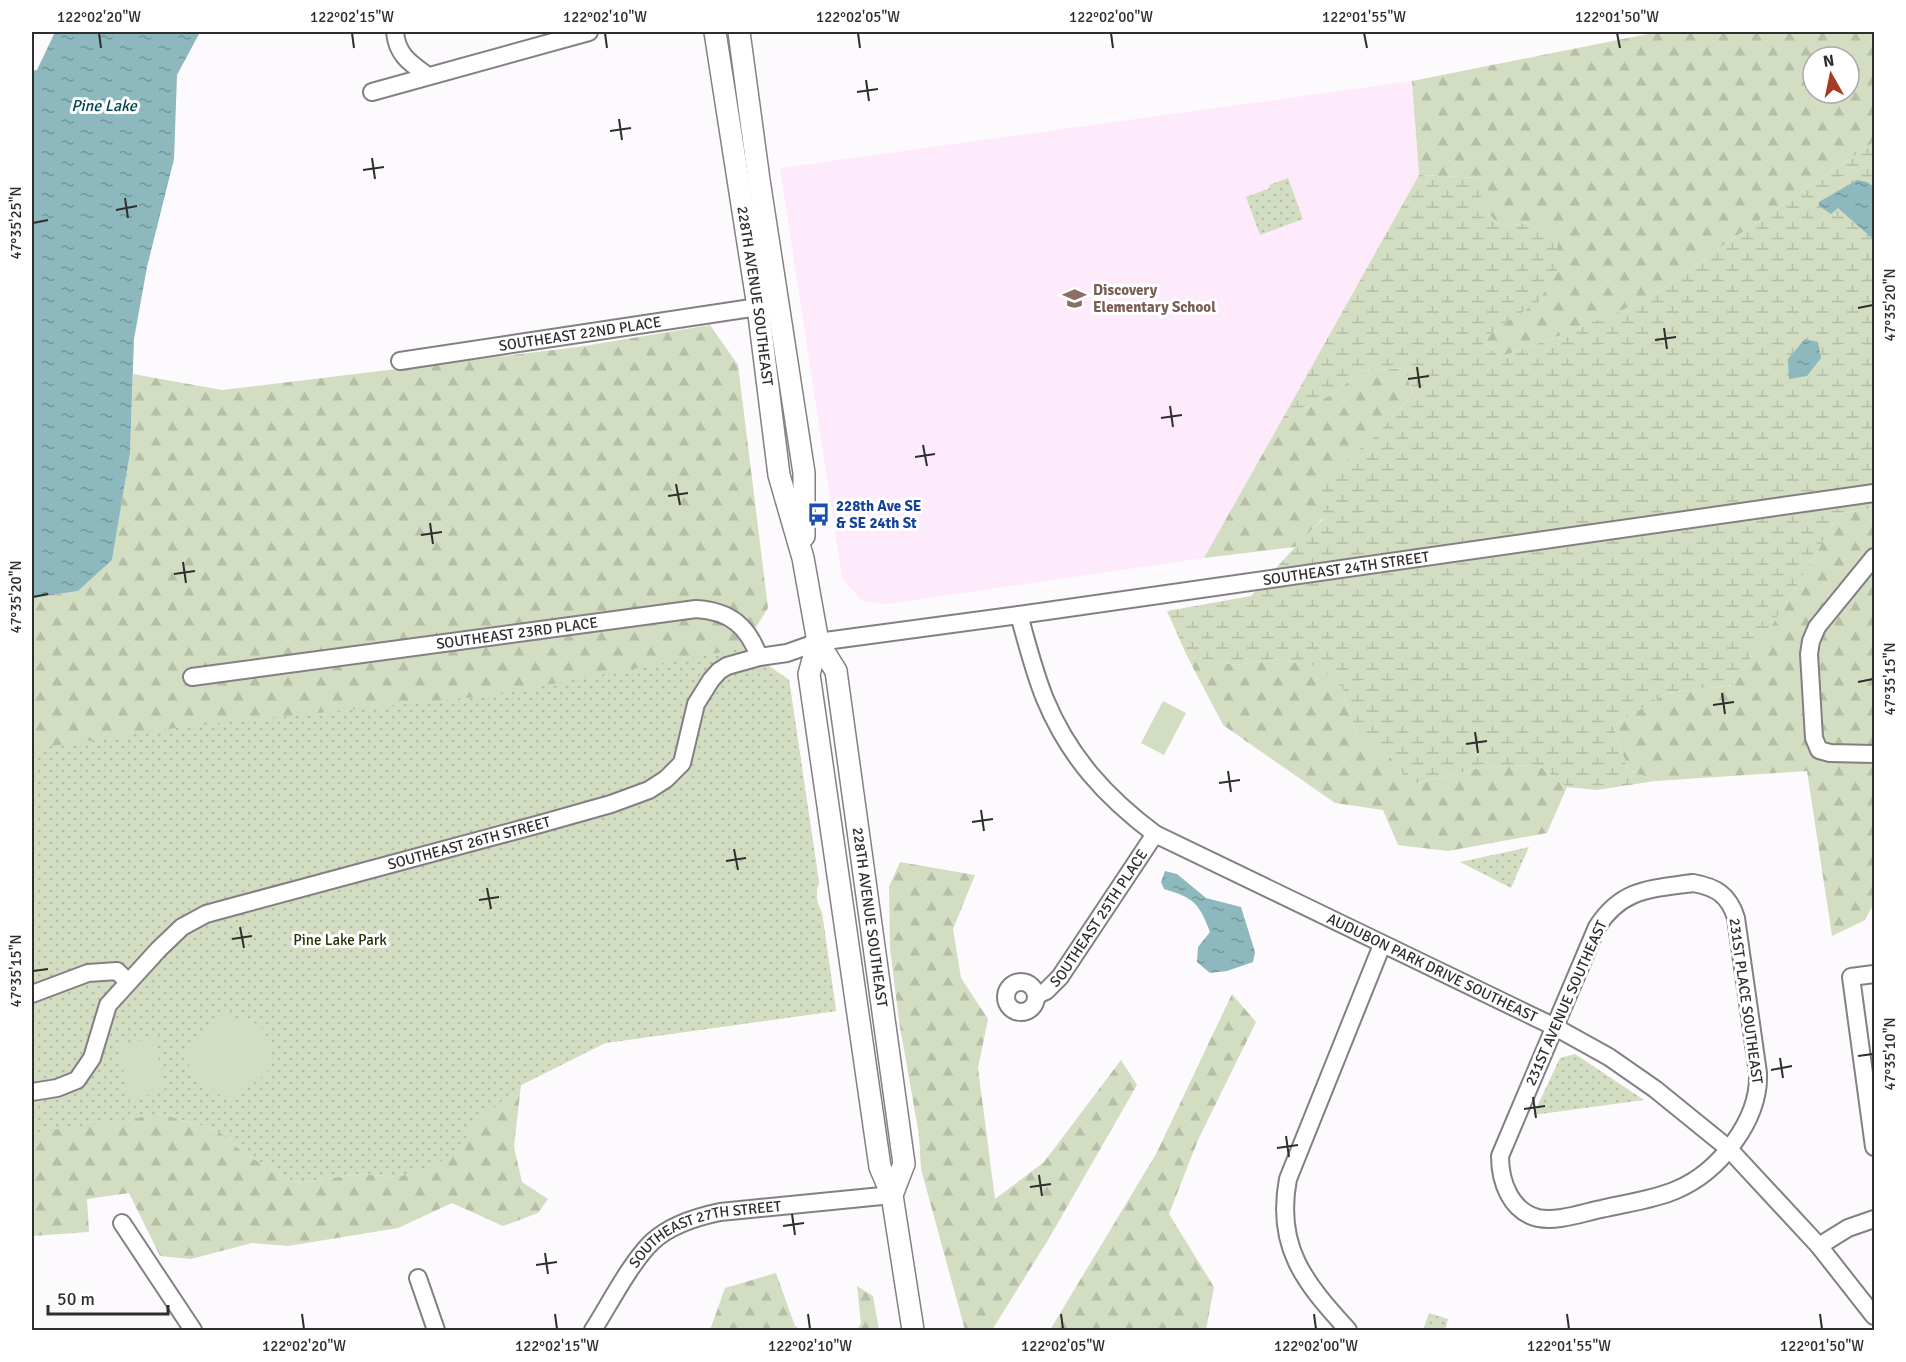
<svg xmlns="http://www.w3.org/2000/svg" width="1906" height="1362" font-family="Signika,sans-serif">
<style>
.education{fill:#fdebfc}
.forest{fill:url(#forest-firs);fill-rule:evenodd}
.wetland{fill:url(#wetland-marsh)}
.park{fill:url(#park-dots)}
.pitch{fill:#d2ddc1}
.water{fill:url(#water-ripples)}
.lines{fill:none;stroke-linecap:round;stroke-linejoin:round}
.minor-casing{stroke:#838083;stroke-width:20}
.major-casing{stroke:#838083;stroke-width:24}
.minor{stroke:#fff;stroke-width:16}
.major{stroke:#fff;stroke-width:21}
.ticks{fill:none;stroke:#2f2e2f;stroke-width:2}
.labels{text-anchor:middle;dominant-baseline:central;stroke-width:6;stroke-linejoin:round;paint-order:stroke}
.education-label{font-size:15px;font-weight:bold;fill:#785e54;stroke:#fff;text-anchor:start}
.street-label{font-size:15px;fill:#2f2e2f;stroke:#fff}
.transit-label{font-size:15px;font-weight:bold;fill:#164399;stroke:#fff;text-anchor:start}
.park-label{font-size:15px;fill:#243100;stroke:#fff}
.water-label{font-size:16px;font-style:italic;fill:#01464c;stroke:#fff}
.neatline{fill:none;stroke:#2f2e2f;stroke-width:2}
.ticks-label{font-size:15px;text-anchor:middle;fill:#2f2e2f}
</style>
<defs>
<pattern id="forest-firs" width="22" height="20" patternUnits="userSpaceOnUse" patternTransform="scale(1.5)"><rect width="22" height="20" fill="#d2ddc1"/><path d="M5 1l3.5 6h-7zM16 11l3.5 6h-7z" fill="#b5bea6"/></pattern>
<pattern id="wetland-marsh" width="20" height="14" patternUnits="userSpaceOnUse" patternTransform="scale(1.5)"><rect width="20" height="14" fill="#d2ddc1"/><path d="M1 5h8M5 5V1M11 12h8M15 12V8" fill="none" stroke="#b5bea6"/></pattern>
<pattern id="park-dots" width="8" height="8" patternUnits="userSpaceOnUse" patternTransform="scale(1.5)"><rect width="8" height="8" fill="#d2ddc1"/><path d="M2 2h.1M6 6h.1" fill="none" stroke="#b5bea6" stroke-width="1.8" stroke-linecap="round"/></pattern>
<pattern id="water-ripples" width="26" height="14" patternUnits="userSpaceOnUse" patternTransform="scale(1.5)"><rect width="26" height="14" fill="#8db8bd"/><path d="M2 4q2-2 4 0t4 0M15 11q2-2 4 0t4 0" fill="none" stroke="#74969a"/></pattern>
</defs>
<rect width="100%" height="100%" fill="#fdfafe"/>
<polygon class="education" points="1412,81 1419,175 1204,558 888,604 862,601 842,578 780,168"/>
<g class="forest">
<path d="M1658 32H1874V142L1725 244 1649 299 1559 336 1500 357 1482 341 1501 325 1530 223 1501 226 1481 207V178L1419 175 1412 81ZM1813 57H1849V93H1813Z"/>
<path d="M710 325 738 365 768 608 743 648 789 680 819 883C814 894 817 903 822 913L836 1011 605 1043 521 1085 514 1147 522 1182 548 1199 538 1213 503 1226 452 1203 398 1228 288 1246 252 1243 191 1259 160 1256 129 1193 87 1199 89 1232 32 1236V598L78 591 112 560 130 453 133 374 222 390 578 347ZM95 1040 399 1177 359 1174 296 1183 245 1154 221 1133 208 1127 180 1120 165 1114 145 1116Z"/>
<polygon points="1404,368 1413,394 1372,439 1323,480 1323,518 1295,547 1204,558 1280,423 1336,392 1361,371"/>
<polygon points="1874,508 1874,903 1865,920 1832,936 1807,771 1655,781 1628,769 1613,726 1667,693 1733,685 1792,594 1839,514"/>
<polygon points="1187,656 1236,665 1274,659 1316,666 1341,684 1357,735 1391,758 1410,785 1484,767 1538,765 1567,787 1547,833 1448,851 1398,845 1383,810 1335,803 1223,725"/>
<polygon points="900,862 975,875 953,929 961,978 988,1019 978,1068 995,1199 1044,1162 1121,1060 1137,1085 1048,1240 992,1330 965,1330 921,1169 919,1135 899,1021 890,948 889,887"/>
<polygon points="1232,994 1256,1022 1198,1140 1169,1214 1214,1287 1206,1330 1050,1330 1156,1154"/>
<polygon points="776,1273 795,1326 800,1330 710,1330 725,1288"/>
<polygon points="857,1286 873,1296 879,1330 857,1330 861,1323"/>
</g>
<polygon class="wetland" points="1874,142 1874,508 1839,514 1792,594 1733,685 1667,693 1613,726 1628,769 1655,781 1597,790 1567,787 1538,765 1484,767 1410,785 1391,758 1357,735 1341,684 1315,666 1274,659 1236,665 1187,656 1167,611 1251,596 1304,537 1323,519 1322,480 1372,439 1413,394 1404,368 1361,371 1336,392 1280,423 1419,175 1481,178 1481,207 1501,226 1530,223 1558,233 1557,270 1539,302 1501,325 1482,341 1500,357 1559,336 1649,299 1725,244"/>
<g class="park">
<polygon points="1288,178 1303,219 1260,235 1246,197 1270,188 1269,185"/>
<path d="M743 648 789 680 819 883C814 894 817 903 822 913L836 1011 605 1043 521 1085 468 1130 465 1147 431 1167 399 1177 359 1174 296 1183 245 1154 221 1133 208 1127 180 1120 165 1114 32 1133V749L190 726 494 695Z"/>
<polygon points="1529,847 1511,888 1460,862"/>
<polygon points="1575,1054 1644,1100 1533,1115 1560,1058"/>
<polygon points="1429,1313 1448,1319 1445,1330 1423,1330"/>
</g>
<g class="pitch">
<polygon points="1163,701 1186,713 1164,755 1141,743"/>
<path d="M220 1011C234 1023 249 1017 259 1026 264 1031 269 1040 270 1047 280 1084 239 1080 231 1104L191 1072 186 1055Z"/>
<polygon points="154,1038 165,1092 129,1099 118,1045"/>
</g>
<g class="water">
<polygon points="55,32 200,32 177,75 174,159 147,267 134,339 130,453 112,560 78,591 32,598 32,71 37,70"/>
<polygon points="1857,180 1867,182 1874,187 1874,240 1838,208 1831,214 1819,206 1819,202"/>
<polygon points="1805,339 1818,342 1821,358 1807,376 1789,379 1788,359"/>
<path d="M1165 871 1177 874 1206 898 1241 907 1255 952 1253 962 1227 971 1210 973 1197 962 1198 947 1210 932C1199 903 1194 898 1164 889L1161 882Z"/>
</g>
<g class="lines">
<defs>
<g id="minor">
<path d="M395 32C397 55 410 63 428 76"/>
<polyline points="372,92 589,32"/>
<path id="s1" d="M400 361 758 307"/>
<polyline points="1874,557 1817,627 1811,641 1809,654 1814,738 1819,750 1830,753 1874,754"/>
<path id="s2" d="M1019 615C1027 643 1034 672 1045 699 1069 757 1106 797 1155 834L1555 1027 1609 1057 1655 1089 1729 1149 1819 1246 1874 1316"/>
<path id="s3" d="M192 677 696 609C730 611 748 626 759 657L787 653 818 642 1019 615 1874 493"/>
<path d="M1693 883C1716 887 1729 895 1736 918L1758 1073C1760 1120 1719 1172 1676 1190 1653 1200 1626 1203 1601 1209 1582 1213 1557 1222 1538 1218 1510 1211 1500 1181 1500 1156L1597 927C1622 888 1651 889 1693 883Z"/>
<polyline points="1874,974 1851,977 1874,1147"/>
<circle cx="1021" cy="997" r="15"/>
<polyline points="32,994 88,973 117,971 128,982"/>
<path id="s4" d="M1037 995 1046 991 1060 977 1155 834"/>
<path id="s5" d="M32 1092 57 1088 77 1080 92 1058 108 1005 159 949 182 927 206 914 239 905 540 824 611 804 649 790 666 779 682 763 696 704 711 680 719 671 727 666 759 657"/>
<polyline points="122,1223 193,1330"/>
<polyline points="1819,1246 1848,1228 1874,1219"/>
<polyline points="418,1278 436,1330"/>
<path id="s6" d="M593 1330C609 1305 631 1262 652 1242 670 1225 696 1217 720 1212L892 1195"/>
<path d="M1348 1330C1305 1283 1275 1247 1288 1179L1382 945"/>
</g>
<g id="major">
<path id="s7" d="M715 32 758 307 779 475 803 558 818 642 836 671 904 1164 892 1195"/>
<polyline points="739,32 759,180 804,473 804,536"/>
<polyline points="818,642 809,674 880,1167 892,1195 913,1330"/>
</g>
</defs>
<use href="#minor" class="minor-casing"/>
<use href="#major" class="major-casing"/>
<use href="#minor" class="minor"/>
<use href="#major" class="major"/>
</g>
<path class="ticks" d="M99 33 101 48M352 33 354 48M605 33 607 48M858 33 860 48M1111 33 1113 48M1364 33 1367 48M1617 33 1620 48M866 80 869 101M857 92 878 89M619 119 622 140M610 131 631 128M372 158 375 179M363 170 384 167M125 198 128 218M116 210 137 206M33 223 48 220M1858 308 1873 305M1664 328 1667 349M1655 340 1676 337M1417 367 1420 388M1408 379 1429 376M1170 406 1173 427M1161 418 1182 415M923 445 927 466M915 457 935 454M676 484 680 505M668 496 688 493M430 523 433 544M421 535 442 532M183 562 186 583M174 574 195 571M33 597 48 594M1858 682 1873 679M1722 693 1725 714M1713 705 1734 702M1475 732 1478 753M1466 744 1487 741M1228 771 1231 792M1219 783 1240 780M981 810 984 831M972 822 993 819M734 849 738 870M726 861 746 858M487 888 491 909M479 900 499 897M240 927 244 948M232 939 252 936M33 971 48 969M1858 1056 1873 1054M1780 1058 1783 1078M1771 1070 1792 1066M1533 1097 1536 1118M1524 1109 1545 1106M1286 1136 1289 1157M1277 1148 1298 1145M1039 1175 1042 1196M1030 1187 1051 1184M792 1214 795 1235M783 1226 804 1223M545 1253 548 1274M536 1265 557 1262M302 1314 304 1329M555 1314 557 1329M808 1314 810 1329M1061 1314 1063 1329M1314 1314 1316 1329M1567 1314 1569 1329M1820 1314 1822 1329"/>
<defs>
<symbol id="school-bare" viewBox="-9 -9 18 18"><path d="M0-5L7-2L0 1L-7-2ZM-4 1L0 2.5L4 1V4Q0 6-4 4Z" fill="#8d6e63" stroke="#fff" stroke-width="2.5" paint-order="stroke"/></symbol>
<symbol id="bus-bare" viewBox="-9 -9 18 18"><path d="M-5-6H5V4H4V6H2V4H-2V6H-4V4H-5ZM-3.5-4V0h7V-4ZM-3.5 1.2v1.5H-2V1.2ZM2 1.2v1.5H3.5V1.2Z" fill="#1a4fb4" stroke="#fff" stroke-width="2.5" paint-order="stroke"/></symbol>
</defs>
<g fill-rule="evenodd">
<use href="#school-bare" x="1058" y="282" width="33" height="33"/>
<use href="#bus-bare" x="802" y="498" width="33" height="33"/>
</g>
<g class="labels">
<g class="education-label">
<text x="1093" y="290">Discovery<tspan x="1093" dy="17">Elementary School</tspan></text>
</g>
<g class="street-label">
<text stroke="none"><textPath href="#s7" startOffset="267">228TH AVENUE SOUTHEAST</textPath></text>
<text stroke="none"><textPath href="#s1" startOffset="182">SOUTHEAST 22ND PLACE</textPath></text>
<text stroke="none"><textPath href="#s3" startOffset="1188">SOUTHEAST 24TH STREET</textPath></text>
<text stroke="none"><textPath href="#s3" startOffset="328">SOUTHEAST 23RD PLACE</textPath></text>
<text stroke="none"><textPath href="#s5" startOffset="536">SOUTHEAST 26TH STREET</textPath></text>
<text stroke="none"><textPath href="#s7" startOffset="902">228TH AVENUE SOUTHEAST</textPath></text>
<text stroke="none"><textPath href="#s4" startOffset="100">SOUTHEAST 25TH PLACE</textPath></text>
<text stroke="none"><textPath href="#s2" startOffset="572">AUDUBON PARK DRIVE SOUTHEAST</textPath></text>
<text transform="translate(1746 1001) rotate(82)">231ST PLACE SOUTHEAST</text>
<text transform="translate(1566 1003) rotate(-66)">231ST AVENUE SOUTHEAST</text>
<text stroke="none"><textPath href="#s6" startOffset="159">SOUTHEAST 27TH STREET</textPath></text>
</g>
<g class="transit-label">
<text x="836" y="506">228th Ave SE<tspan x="836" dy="17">&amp; SE 24th St</tspan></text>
</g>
<g class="park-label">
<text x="340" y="940">Pine Lake Park</text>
</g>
<g class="water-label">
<text x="104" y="106">Pine Lake</text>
</g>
</g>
<rect width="1906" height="1362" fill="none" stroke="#ffffff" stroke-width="66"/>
<g transform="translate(1831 75) rotate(351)"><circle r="28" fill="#ffffff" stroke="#acabac" stroke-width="1.5"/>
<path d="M0-4.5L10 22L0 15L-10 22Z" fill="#a53c22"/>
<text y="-9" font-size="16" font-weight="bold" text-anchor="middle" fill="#2f2e2f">N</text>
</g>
<path d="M48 1305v9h120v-9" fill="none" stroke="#2f2e2f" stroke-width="3"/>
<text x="57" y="1305" font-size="18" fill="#2f2e2f" stroke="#ffffff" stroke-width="4.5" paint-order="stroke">50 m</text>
<rect x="33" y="33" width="1840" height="1296" class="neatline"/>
<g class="ticks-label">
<text x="99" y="22">122°02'20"W</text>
<text x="352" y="22">122°02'15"W</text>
<text x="605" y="22">122°02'10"W</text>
<text x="858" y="22">122°02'05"W</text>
<text x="1111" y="22">122°02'00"W</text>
<text x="1364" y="22">122°01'55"W</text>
<text x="1617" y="22">122°01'50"W</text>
<text transform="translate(16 223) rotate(-90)" y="5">47°35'25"N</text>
<text transform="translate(1890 305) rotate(-90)" y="5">47°35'20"N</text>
<text transform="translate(16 597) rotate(-90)" y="5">47°35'20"N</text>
<text transform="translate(1890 679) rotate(-90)" y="5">47°35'15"N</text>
<text transform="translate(16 971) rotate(-90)" y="5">47°35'15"N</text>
<text transform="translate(1890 1054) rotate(-90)" y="5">47°35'10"N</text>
<text x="304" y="1351">122°02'20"W</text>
<text x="557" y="1351">122°02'15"W</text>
<text x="810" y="1351">122°02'10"W</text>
<text x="1063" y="1351">122°02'05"W</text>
<text x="1316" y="1351">122°02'00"W</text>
<text x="1569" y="1351">122°01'55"W</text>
<text x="1822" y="1351">122°01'50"W</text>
</g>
</svg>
